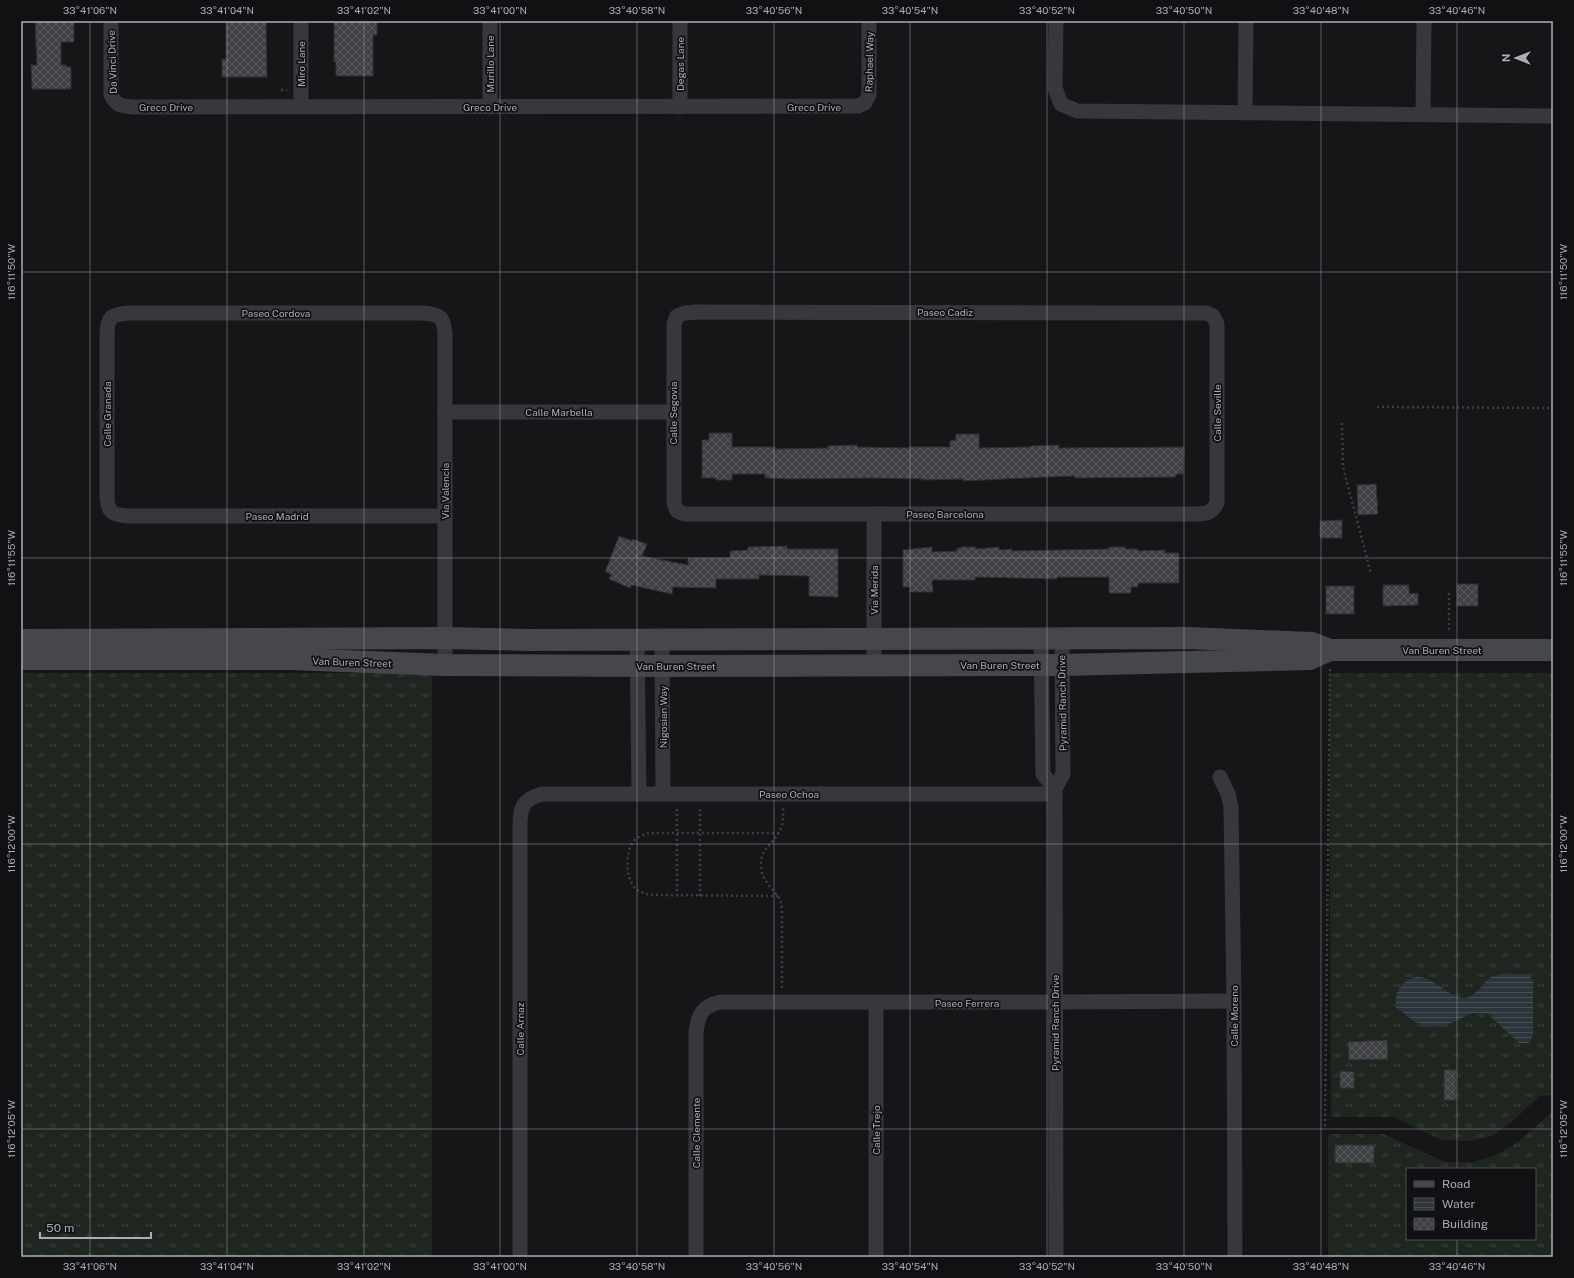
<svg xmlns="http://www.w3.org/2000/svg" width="1574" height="1278" font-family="'Public Sans',sans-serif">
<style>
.grass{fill:url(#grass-tufts);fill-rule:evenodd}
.water{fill:url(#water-rules)}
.building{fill:url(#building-cross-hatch);stroke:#303034}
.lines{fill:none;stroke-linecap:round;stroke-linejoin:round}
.path{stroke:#3d3f44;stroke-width:2.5;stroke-dasharray:2 3;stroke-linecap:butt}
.street{stroke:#37383d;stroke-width:15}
.secondary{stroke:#45474d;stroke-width:22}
.ticks{fill:none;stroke:#a8adb8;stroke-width:1;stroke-opacity:0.45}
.labels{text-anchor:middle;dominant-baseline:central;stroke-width:3.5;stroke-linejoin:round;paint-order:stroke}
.street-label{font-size:10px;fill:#a8adb8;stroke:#111113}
.neatline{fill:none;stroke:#a8adb8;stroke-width:1.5}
.ticks-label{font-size:10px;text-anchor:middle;fill:#a8adb8}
</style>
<defs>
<pattern id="grass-tufts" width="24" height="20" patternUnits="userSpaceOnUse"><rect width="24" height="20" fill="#1e261f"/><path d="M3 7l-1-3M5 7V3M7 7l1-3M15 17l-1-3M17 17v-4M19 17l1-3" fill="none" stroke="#3c433d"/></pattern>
<pattern id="water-rules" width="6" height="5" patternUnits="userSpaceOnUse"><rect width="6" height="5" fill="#2c353c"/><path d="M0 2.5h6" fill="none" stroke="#485056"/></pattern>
<pattern id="building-cross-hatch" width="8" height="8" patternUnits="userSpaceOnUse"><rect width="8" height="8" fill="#404145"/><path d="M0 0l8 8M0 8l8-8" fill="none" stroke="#595a5e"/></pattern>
</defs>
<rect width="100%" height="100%" fill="#161618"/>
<g class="grass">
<rect x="21" y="673" width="411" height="584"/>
<polygon points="1329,673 1553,673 1553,1095 1539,1096 1512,1122 1492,1136 1471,1141 1442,1140 1393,1117 1331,1117"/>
<path d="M1553 1111V1257H1328V1134H1383L1445 1162H1474L1496 1155 1518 1142ZM1407 1169H1535V1239H1407Z"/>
</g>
<path class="water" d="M1523 974 1529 976 1533 981V1035L1529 1043H1519L1487 1013H1473L1444 1026 1426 1027 1415 1022 1396 1007C1395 998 1396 991 1403 984 1427 960 1449 1005 1469 997 1478 993 1483 983 1490 978 1498 972 1514 974 1523 974Z"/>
<g class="building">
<polygon points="35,21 74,21 74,42 61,42 61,65 66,65 66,67 71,67 71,89 32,89 31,65 37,65"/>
<polygon points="226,21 266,21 267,77 222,77 222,59 226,59"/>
<polygon points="334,21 377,21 377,35 373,35 373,76 336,76 336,62 334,62"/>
<polygon points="709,433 732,433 732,447 775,447 775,449 828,448 828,446 857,445 857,447 909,448 909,447 950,447 950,441 956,440 956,434 979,434 979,448 1031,447 1031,446 1059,445 1059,448 1184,447 1183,474 1176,474 1176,477 1075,478 1075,476 1046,477 963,481 963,479 923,480 923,479 873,478 792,479 765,478 765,474 732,474 732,480 716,480 716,478 702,478 702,440 709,440"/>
<polygon points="1376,484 1378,514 1358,515 1357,485"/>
<polygon points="1342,520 1342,538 1320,538 1320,521"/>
<polygon points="619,536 632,541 632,539 647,544 642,556 688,565 688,558 730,558 730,551 748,550 748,547 787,546 787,549 838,549 838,597 809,596 809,576 759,575 759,579 716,579 716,588 673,587 672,594 631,585 630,588 609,579 611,574 605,572"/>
<polygon points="932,547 932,552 957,551 957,548 961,548 961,547 976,547 976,549 999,547 999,550 1012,549 1012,551 1109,549 1109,547 1125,547 1125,549 1138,549 1138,551 1165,550 1165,553 1179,553 1179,583 1138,583 1138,587 1131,587 1131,593 1109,593 1109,577 1057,577 1057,579 975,577 975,580 932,580 933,592 910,592 910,587 903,587 903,550"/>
<rect x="1457" y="584" width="21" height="22"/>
<polygon points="1383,585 1409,585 1409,594 1418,593 1418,605 1383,606"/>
<rect x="1326" y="586" width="28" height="28"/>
<polygon points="1387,1040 1388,1059 1349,1060 1348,1042"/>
<rect x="1444" y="1070" width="12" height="30"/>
<polygon points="1340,1071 1354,1072 1354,1088 1340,1088"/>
<rect x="1335" y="1145" width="39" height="18"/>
</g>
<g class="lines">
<g class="path">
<polyline points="281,90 287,90"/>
<polyline points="1377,407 1553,408"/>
<polyline points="1342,423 1343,467 1371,574"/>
<polyline points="1449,593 1449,633"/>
<polyline points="700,809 700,896"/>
<polyline points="677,896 677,808"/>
<path d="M778 896 650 895C644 893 638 892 634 887 626 877 625 853 633 842 636 837 643 835 649 833H779"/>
<path d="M782 988V909C781 905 781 901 779 898 772 887 761 880 761 866 760 848 772 846 779 832 784 825 783 817 783 808"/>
<polyline points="1325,1126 1330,669"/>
</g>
<g class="street">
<path d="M111 21V95C116 106 122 106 133 107L858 106 865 103 869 95V21"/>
<polyline points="301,21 301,107"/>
<polyline points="490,21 490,107"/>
<polyline points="1056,21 1055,88 1061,104 1077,111 1553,116"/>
<polyline points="680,107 680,21"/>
<polyline points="1245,112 1246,21"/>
<polyline points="1423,114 1424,21"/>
<path d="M696 312 1206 313 1213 316 1217 324V503C1212 513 1206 514 1195 514H685L677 511 674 503V324L677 316 685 313Z"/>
<polyline points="445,412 673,412"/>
<polyline points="874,514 874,665"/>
<path d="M445 516H129C111 515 107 512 107 493V335C107 317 111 314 129 313H422C441 314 444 317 445 335V665"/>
<polyline points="662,639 663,794"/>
<polyline points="1041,639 1043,774 1055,789"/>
<polyline points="637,640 639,794"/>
<polyline points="1220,777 1228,794 1231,807 1234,1001 1235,1257"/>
<polyline points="876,1003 876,1257"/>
<path d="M520 1257V827C520 807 522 800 542 794H1055"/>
<path d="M696 1257V1032C698 1015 702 1006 720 1002H1055L1234 1001"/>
<polyline points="1056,1257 1055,789 1063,774 1062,638"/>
</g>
<g class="secondary">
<polyline points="21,640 445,638 529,640 1187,638 1312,643 1330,650"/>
<polyline points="21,659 292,659 445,665 663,666 1062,665 1310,659 1330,650 1553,650"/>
</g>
</g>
<path class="ticks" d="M90 21V1257M227 21V1257M364 21V1257M500 21V1257M637 21V1257M774 21V1257M910 21V1257M1047 21V1257M1184 21V1257M1321 21V1257M1457 21V1169M21 272H1553M21 558H1553M21 844H1553M21 1129H1553M1457 1239V1257"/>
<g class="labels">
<g class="street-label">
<text transform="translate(112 62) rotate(-92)">Da Vinci Drive</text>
<text transform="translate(869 62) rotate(-89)">Raphael Way</text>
<text transform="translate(301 64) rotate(-90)">Miro Lane</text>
<text transform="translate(490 64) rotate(-90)">Murillo Lane</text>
<text transform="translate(680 64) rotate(-90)">Degas Lane</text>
<text x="166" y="107">Greco Drive</text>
<text x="490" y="107">Greco Drive</text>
<text x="814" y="107">Greco Drive</text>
<text x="945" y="312">Paseo Cadiz</text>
<text x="276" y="313">Paseo Cordova</text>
<text x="559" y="412">Calle Marbella</text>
<text transform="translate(673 413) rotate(-90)">Calle Segovia</text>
<text transform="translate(1217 413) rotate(-90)">Calle Seville</text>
<text transform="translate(107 414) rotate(-90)">Calle Granada</text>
<text transform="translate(445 491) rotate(-90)">Via Valencia</text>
<text x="945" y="514">Paseo Barcelona</text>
<text x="277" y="516">Paseo Madrid</text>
<text transform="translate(874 590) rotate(-90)">Via Merida</text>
<text x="1442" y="650">Van Buren Street</text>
<text transform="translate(352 662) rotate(2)">Van Buren Street</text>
<text x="1000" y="665">Van Buren Street</text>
<text x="676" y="666">Van Buren Street</text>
<text transform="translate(1062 703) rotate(-91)">Pyramid Ranch Drive</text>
<text transform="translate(663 717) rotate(-90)">Nigosian Way</text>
<text x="789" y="794">Paseo Ochoa</text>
<text x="967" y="1003">Paseo Ferrera</text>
<text transform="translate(1234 1016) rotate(-90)">Calle Moreno</text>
<text transform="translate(1055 1023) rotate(-90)">Pyramid Ranch Drive</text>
<text transform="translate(520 1029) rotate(-90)">Calle Arnaz</text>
<text transform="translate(876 1130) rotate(-90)">Calle Trejo</text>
<text transform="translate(696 1133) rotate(-90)">Calle Clemente</text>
</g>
</g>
<rect width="1574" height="1278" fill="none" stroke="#111113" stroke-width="44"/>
<rect x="1406" y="1168" width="130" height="72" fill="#111113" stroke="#4d4f55"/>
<rect x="1414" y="1181" width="20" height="6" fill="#45474d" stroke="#4d4f55"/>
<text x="1442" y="1188" font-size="12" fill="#a8adb8">Road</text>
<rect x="1414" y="1198" width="20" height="12" fill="url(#water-rules)" stroke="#4d4f55"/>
<text x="1442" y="1208" font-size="12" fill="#a8adb8">Water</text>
<rect x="1414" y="1218" width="20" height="12" fill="url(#building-cross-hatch)" stroke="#4d4f55"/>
<text x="1442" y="1228" font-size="12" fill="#a8adb8">Building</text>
<g transform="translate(1516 58) rotate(270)" stroke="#111113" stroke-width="3" paint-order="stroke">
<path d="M0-3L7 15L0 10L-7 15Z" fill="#a8adb8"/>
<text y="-6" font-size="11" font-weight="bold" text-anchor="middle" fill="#a8adb8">N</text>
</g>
<path d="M40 1232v6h111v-6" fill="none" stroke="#a8adb8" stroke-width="2"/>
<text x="46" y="1232" font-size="12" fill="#a8adb8" stroke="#111113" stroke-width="3" paint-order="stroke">50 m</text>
<rect x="22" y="22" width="1530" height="1234" class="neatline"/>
<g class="ticks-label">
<text x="90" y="14">33°41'06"N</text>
<text x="227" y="14">33°41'04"N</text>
<text x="364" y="14">33°41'02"N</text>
<text x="500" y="14">33°41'00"N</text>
<text x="637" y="14">33°40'58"N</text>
<text x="774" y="14">33°40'56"N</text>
<text x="910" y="14">33°40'54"N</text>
<text x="1047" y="14">33°40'52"N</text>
<text x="1184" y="14">33°40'50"N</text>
<text x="1321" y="14">33°40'48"N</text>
<text x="1457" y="14">33°40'46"N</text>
<text transform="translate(1563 272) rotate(-90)" y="4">116°11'50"W</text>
<text transform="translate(11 272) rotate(-90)" y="4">116°11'50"W</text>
<text transform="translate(1563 558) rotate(-90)" y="4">116°11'55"W</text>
<text transform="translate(11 558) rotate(-90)" y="4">116°11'55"W</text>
<text transform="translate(1563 844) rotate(-90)" y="4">116°12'00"W</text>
<text transform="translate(11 844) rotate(-90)" y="4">116°12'00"W</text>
<text transform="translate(1563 1129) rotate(-90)" y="4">116°12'05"W</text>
<text transform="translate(11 1129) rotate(-90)" y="4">116°12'05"W</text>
<text x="90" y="1270">33°41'06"N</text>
<text x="227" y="1270">33°41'04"N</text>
<text x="364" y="1270">33°41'02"N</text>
<text x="500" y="1270">33°41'00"N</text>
<text x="637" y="1270">33°40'58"N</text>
<text x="774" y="1270">33°40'56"N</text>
<text x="910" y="1270">33°40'54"N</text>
<text x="1047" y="1270">33°40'52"N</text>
<text x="1184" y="1270">33°40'50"N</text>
<text x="1321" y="1270">33°40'48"N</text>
<text x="1457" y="1270">33°40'46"N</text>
</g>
</svg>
